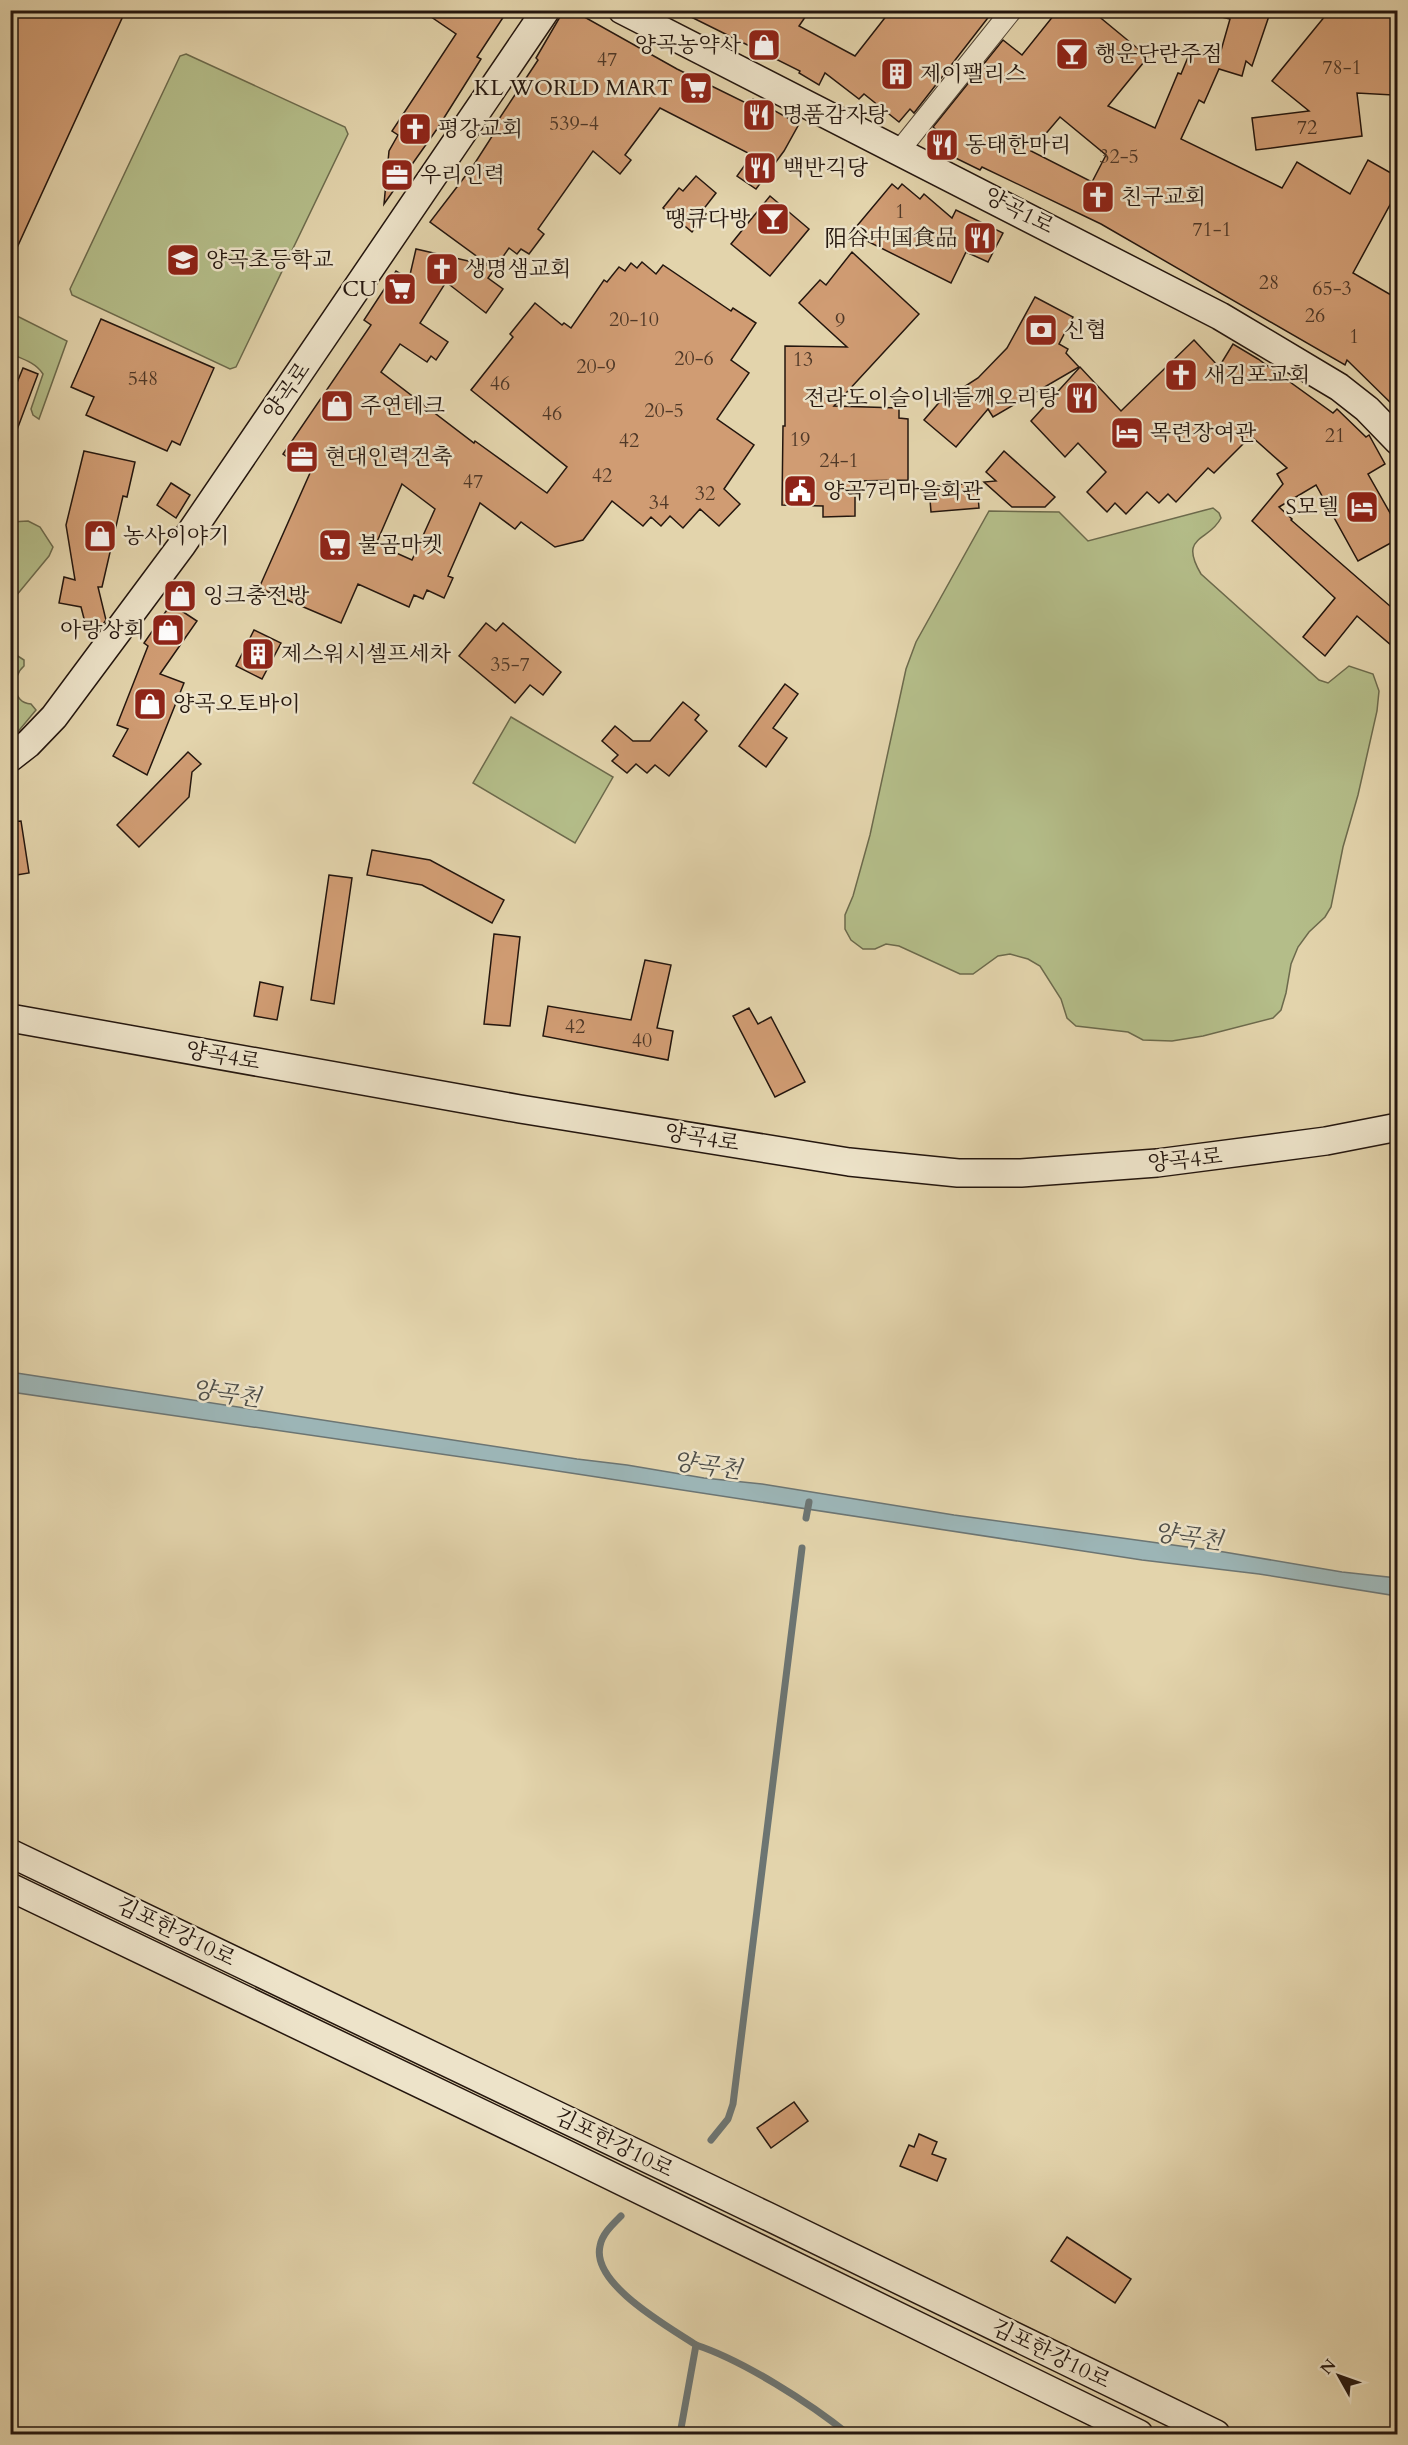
<svg xmlns="http://www.w3.org/2000/svg" width="1408" height="2445" font-family="Cardo,'Noto Serif KR',serif">
<style>
.green{fill:#b4bd89;stroke:#6c6a4c;stroke-width:1.5}
.water{fill:#9cb5b6;stroke:#6c7573;stroke-width:1.5}
.lines{fill:none;stroke-linecap:round;stroke-linejoin:round}
.stream{stroke:#6c7573;stroke-width:7}
.building{fill:#d09c73;stroke:#24160e;stroke-width:1.5;fill-rule:evenodd}
.street-casing{stroke:#544636;stroke-width:22}
.secondary-casing{stroke:#24160e;stroke-width:30}
.street{stroke:#ede3c9;stroke-width:20}
.secondary{stroke:#ede3c9;stroke-width:27}
.labels{text-anchor:middle;dominant-baseline:central;stroke-width:5;stroke-linejoin:round;paint-order:stroke}
.number-label{font-size:20px;fill:#4f3827}
.poi-label{font-size:22px;fill:#24160e;stroke:#ede3c9;text-anchor:start}
.street-label{font-size:22px;fill:#24160e;stroke:#ede3c9}
.water-label{font-size:24px;font-style:italic;fill:#4e4e49;stroke:#ede3c9}
</style>
<rect width="100%" height="100%" fill="#e3d4ac"/>
<filter id="stains"><feTurbulence type="fractalNoise" baseFrequency=".00333" numOctaves="4"/><feColorMatrix values="0 0 0 0 .2 0 0 0 0 .09 0 0 0 0 .02 0 0 0 .5 -.17"/></filter>
<radialGradient id="worn" r=".72"><stop offset=".6" stop-color="#630" stop-opacity="0"/><stop offset="1" stop-color="#630" stop-opacity=".3"/></radialGradient>
<g class="green">
<polygon points="186,54 345,127 348,134 236,367 230,369 72,295 70,289 180,56"/>
<path d="M11 313 67 341 39 419 33 415 31 409 43 374C36 363 23 359 11 354Z"/>
<path d="M1213 508 1219 513 1221 518C1209 542 1178 535 1201 574L1319 680 1328 683 1349 666 1373 674 1379 691 1377 711 1358 795 1343 847 1331 907 1325 917 1309 932 1298 947 1291 964 1286 993 1281 1010 1273 1018 1203 1036 1172 1041 1143 1040 1128 1032 1076 1026 1067 1018 1061 999 1040 966 1028 959 1010 954 998 956 973 974H960L899 946 886 944 875 949H863L851 940 845 929V915L853 896 870 835 906 669 916 642 989 511 1059 512 1088 541Z"/>
<polygon points="28,521 40,527 53,547 49,556 11,602 11,522"/>
<path d="M10 651 24 660V666C12 676 11 703 31 704L36 710 11 740Z"/>
<polygon points="511,717 613,777 575,843 473,783"/>
</g>
<polygon class="water" points="10,1372 577,1459 627,1465 704,1478 762,1484 954,1515 1224,1552 1342,1572 1397,1578 1397,1596 1259,1574 1142,1560 551,1470 11,1392"/>
<g class="lines">
<g class="stream">
<polyline points="806,1518 809,1502"/>
<polyline points="711,2140 728,2119 733,2104 802,1548"/>
<path d="M621 2216C613 2224 602 2234 600 2246 591 2284 669 2327 696 2345L680 2434"/>
<path d="M696 2345C742 2360 810 2403 848 2434"/>
</g>
</g>
<g class="building">
<polygon points="10,10 110,10 123,16 10,263"/>
<polygon points="421,10 508,10 477,57 481,59 437,129 384,204 389,151 398,135 392,131 456,34"/>
<path d="M564 10H572L677 69 750 105 753 99 799 124 784 151 756 189 737 176 752 155 660 108 625 155 631 160 620 174 593 151 538 229 544 234 529 254 521 249 517 254 509 248 488 278 503 289 486 313 446 282 420 323 448 342 436 360 431 356 427 362 400 344 381 372 474 443 475 441 547 493 567 467 471 390 513 337 510 334 535 303 562 325 564 323 571 328 604 280 607 282 619 267 625 271 631 263 637 268 642 262 656 274 663 265 731 311 733 308 756 323 731 360 749 373 717 419 754 445 724 489 740 504 719 526 700 509 683 528 670 516 661 526 651 517 643 526 612 501 583 540 555 547 521 522 515 529 480 503 448 576 453 578 444 598 427 590 423 599 414 595 409 607 358 584 341 623 259 588 310 473 283 454 371 325 364 320 396 271 409 279 416 249 490 266 430 222 473 166 500 124 497 122 538 60 536 58ZM402 484 435 509 412 560 376 544Z"/>
<polygon points="677,10 810,10 799,26 855,56 891,10 994,10 914,113 910,109 899,122 864,94 859,99 825,73 819,85 799,73 800,71"/>
<path d="M1058 10H1091L1148 57 1108 106 1155 128 1178 73 1181 74 1191 50 1218 61 1230 19 1217 16 1218 10H1271L1252 66 1246 61 1242 76 1219 69 1204 103 1199 100 1181 139 1282 188 1297 162 1350 194 1368 160 1398 177V190L1353 273 1398 299V410L1347 360 1345 365 1101 224 982 167 980 170 927 144 938 131 933 127 1003 40 1022 55ZM1060 117 1106 155 1092 182 1031 151Z"/>
<polygon points="1330,10 1398,10 1398,50 1396,48 1393,95 1357,93 1362,136 1256,150 1252,118 1309,111 1272,81"/>
<polygon points="696,176 716,193 702,211 706,214 692,232 663,208 679,188 683,191"/>
<polygon points="892,184 898,189 902,184 920,199 924,194 952,218 956,210 1003,233 988,262 966,252 951,283 851,233"/>
<polygon points="770,196 809,229 770,276 731,244"/>
<polygon points="852,252 919,314 834,406 899,408 899,418 908,419 908,480 855,481 855,516 823,517 823,506 782,505 783,426 785,426 785,346 847,347 799,303 820,280 826,285"/>
<polygon points="1035,297 1073,317 1059,344 1068,349 1066,353 1079,367 993,417 988,409 956,447 924,420 949,391 953,394 978,378 1007,348"/>
<polygon points="101,319 214,368 180,445 172,441 167,451 86,415 94,397 71,387"/>
<polygon points="1194,340 1219,367 1233,344 1258,359 1333,413 1337,409 1366,437 1369,435 1385,464 1368,474 1398,527 1398,539 1358,561 1316,485 1279,507 1292,519 1291,520 1398,613 1398,651 1357,616 1325,656 1303,637 1335,598 1252,521 1283,484 1277,474 1287,468 1251,436 1214,473 1208,468 1176,502 1168,494 1159,503 1147,492 1126,514 1115,503 1107,512 1087,492 1106,472 1078,443 1065,457 1031,421 1080,367 1121,411"/>
<polygon points="23,368 38,374 12,443 10,443 10,400"/>
<polygon points="84,451 135,462 127,497 123,496 102,587 98,587 106,620 98,631 88,634 81,607 59,603 64,577 75,580 66,525"/>
<polygon points="1004,451 1055,497 1045,507 1012,507 984,482 996,481 986,472"/>
<polygon points="171,483 190,495 176,518 157,505"/>
<polygon points="977,483 979,508 931,512 929,487"/>
<polygon points="171,604 197,621 160,674 184,683 147,775 113,756 128,729 117,725 148,646 144,643"/>
<polygon points="486,623 496,631 503,623 561,672 543,695 530,685 515,703 459,656"/>
<polygon points="254,630 281,643 262,679 236,666"/>
<polygon points="785,684 798,694 773,728 787,738 766,767 739,746"/>
<polygon points="683,702 699,715 695,720 707,731 669,776 655,765 647,773 636,764 627,773 612,761 618,755 602,741 615,726 633,741 650,741"/>
<polygon points="188,752 201,764 192,772 189,797 139,847 117,825"/>
<polygon points="21,821 29,873 10,876 10,822"/>
<polygon points="372,850 430,860 504,900 492,923 422,885 367,875"/>
<polygon points="329,875 352,878 334,1004 311,1000"/>
<polygon points="494,934 520,937 510,1026 484,1024"/>
<polygon points="645,960 671,965 657,1028 673,1031 668,1060 543,1036 548,1006 631,1020"/>
<polygon points="260,982 283,987 277,1020 254,1016"/>
<polygon points="749,1008 758,1024 771,1017 805,1082 775,1097 733,1016"/>
<polygon points="794,2102 808,2121 771,2148 757,2128"/>
<polygon points="919,2134 937,2142 932,2154 946,2159 937,2181 900,2166 909,2145 914,2147"/>
<polygon points="1067,2237 1131,2279 1115,2303 1051,2261"/>
</g>
<g class="lines">
<defs>
<polyline id="street" points="899,151 1012,10"/>
<g id="secondary">
<polyline points="622,10 1220,316 1339,387 1367,409 1398,441"/>
<polyline points="10,758 28,744 54,717 182,545 546,10"/>
<polyline points="10,1018 520,1109 849,1162 958,1173 1021,1173 1157,1163 1326,1141 1398,1127"/>
<polyline points="10,1853 767,2216 1216,2434"/>
<polyline points="10,1887 562,2152 1139,2434"/>
</g>
</defs>
<use href="#street" class="street-casing"/>
<use href="#secondary" class="secondary-casing"/>
<use href="#street" class="street"/>
<use href="#secondary" class="secondary"/>
</g>
<defs>
<symbol id="shop-square" viewBox="-11 -11 22 22"><rect x="-9" y="-9" width="18" height="18" rx="4" fill="#8f2418" stroke="#ede3c9"/><path d="M-5-2.5h2.3a2.7 3.5 0 0 1 5.4 0H5L5.5 6h-11ZM-1.5-2.5h3a1.5 2.3 0 0 0-3 0Z" fill="#fff"/></symbol>
<symbol id="bar-square" viewBox="-11 -11 22 22"><rect x="-9" y="-9" width="18" height="18" rx="4" fill="#8f2418" stroke="#ede3c9"/><path d="M-6-5H6L.8 .8V4.5H3.5V6h-7V4.5H-.8V.8Z" fill="#fff"/></symbol>
<symbol id="building-square" viewBox="-11 -11 22 22"><rect x="-9" y="-9" width="18" height="18" rx="4" fill="#8f2418" stroke="#ede3c9"/><path d="M-4-6H4V6H1V3H-1V6H-4ZM-2.5-4.3h1.7v1.8h-1.7ZM.8-4.3h1.7v1.8H.8ZM-2.5-1h1.7V.8h-1.7ZM.8-1h1.7V.8H.8Z" fill="#fff"/></symbol>
<symbol id="supermarket-square" viewBox="-11 -11 22 22"><rect x="-9" y="-9" width="18" height="18" rx="4" fill="#8f2418" stroke="#ede3c9"/><path d="M-6-5.5h2.5l.6 2H6L4.5 2H-2.5L-4.4-4H-6ZM-1.5 3.2a1.3 1.3 0 1 0 .1 0ZM3 3.2a1.3 1.3 0 1 0 .1 0Z" fill="#fff"/></symbol>
<symbol id="restaurant-square" viewBox="-11 -11 22 22"><rect x="-9" y="-9" width="18" height="18" rx="4" fill="#8f2418" stroke="#ede3c9"/><path d="M-5-6h1v4h1v-4h1v4h1v-4h1v5L-1.5 .5V6h-2V.5L-5-1ZM5-6V6H3V1.5H1.5Q1.5-4 5-6Z" fill="#fff"/></symbol>
<symbol id="church-square" viewBox="-11 -11 22 22"><rect x="-9" y="-9" width="18" height="18" rx="4" fill="#8f2418" stroke="#ede3c9"/><path d="M-1.2-6h2.4v3.5h3.3v2.4h-3.3V6h-2.4V-.1h-3.3v-2.4h3.3Z" fill="#fff"/></symbol>
<symbol id="office-square" viewBox="-11 -11 22 22"><rect x="-9" y="-9" width="18" height="18" rx="4" fill="#8f2418" stroke="#ede3c9"/><path d="M-6-3h4V-5.5h4V-3h4V5H-6ZM-1-4.5V-3h2v-1.5ZM-6 0V1H6V0Z" fill="#fff"/></symbol>
<symbol id="school-square" viewBox="-11 -11 22 22"><rect x="-9" y="-9" width="18" height="18" rx="4" fill="#8f2418" stroke="#ede3c9"/><path d="M0-5L7-2L0 1L-7-2ZM-4 1L0 2.5L4 1V4Q0 6-4 4Z" fill="#fff"/></symbol>
<symbol id="bank-square" viewBox="-11 -11 22 22"><rect x="-9" y="-9" width="18" height="18" rx="4" fill="#8f2418" stroke="#ede3c9"/><path d="M-6-4H6V4H-6ZM0-2.3a2.3 2.3 0 1 0 0 4.6a2.3 2.3 0 1 0 0-4.6Z" fill="#fff"/></symbol>
<symbol id="hotel-square" viewBox="-11 -11 22 22"><rect x="-9" y="-9" width="18" height="18" rx="4" fill="#8f2418" stroke="#ede3c9"/><path d="M-6-4.5h1.5V1H6V5H4.5V3h-9V5H-6ZM-4 0a1.8 1.8 0 1 1 3.6 0ZM.5 0V-2.5h3Q6-2.5 6 0Z" fill="#fff"/></symbol>
<symbol id="civic-square" viewBox="-11 -11 22 22"><rect x="-9" y="-9" width="18" height="18" rx="4" fill="#8f2418" stroke="#ede3c9"/><path d="M-.6-6.5H3V-4.5H.6V-3L4-1V1h2V6H-6V1h2V-1L-.6-3ZM-1.2 2.5V6h2.4V2.5Z" fill="#fff"/></symbol>
</defs>
<g fill-rule="evenodd">
<use href="#shop-square" x="745" y="26" width="38" height="38"/>
<use href="#bar-square" x="1053" y="35" width="38" height="38"/>
<use href="#building-square" x="878" y="55" width="38" height="38"/>
<use href="#supermarket-square" x="677" y="69" width="38" height="38"/>
<use href="#restaurant-square" x="740" y="96" width="38" height="38"/>
<use href="#church-square" x="396" y="110" width="38" height="38"/>
<use href="#restaurant-square" x="923" y="126" width="38" height="38"/>
<use href="#restaurant-square" x="741" y="149" width="38" height="38"/>
<use href="#office-square" x="378" y="156" width="38" height="38"/>
<use href="#church-square" x="1079" y="178" width="38" height="38"/>
<use href="#bar-square" x="754" y="200" width="38" height="38"/>
<use href="#restaurant-square" x="961" y="219" width="38" height="38"/>
<use href="#school-square" x="164" y="241" width="38" height="38"/>
<use href="#church-square" x="423" y="250" width="38" height="38"/>
<use href="#supermarket-square" x="381" y="270" width="38" height="38"/>
<use href="#bank-square" x="1022" y="311" width="38" height="38"/>
<use href="#church-square" x="1162" y="356" width="38" height="38"/>
<use href="#restaurant-square" x="1063" y="379" width="38" height="38"/>
<use href="#shop-square" x="318" y="387" width="38" height="38"/>
<use href="#hotel-square" x="1108" y="414" width="38" height="38"/>
<use href="#office-square" x="283" y="438" width="38" height="38"/>
<use href="#civic-square" x="781" y="472" width="38" height="38"/>
<use href="#hotel-square" x="1343" y="488" width="38" height="38"/>
<use href="#shop-square" x="81" y="517" width="38" height="38"/>
<use href="#supermarket-square" x="316" y="526" width="38" height="38"/>
<use href="#shop-square" x="161" y="577" width="38" height="38"/>
<use href="#shop-square" x="149" y="611" width="38" height="38"/>
<use href="#building-square" x="239" y="635" width="38" height="38"/>
<use href="#shop-square" x="131" y="685" width="38" height="38"/>
</g>
<g class="labels">
<g class="number-label">
<text x="607" y="59">47</text>
<text x="1342" y="67">78-1</text>
<text x="574" y="123">539-4</text>
<text x="1307" y="127">72</text>
<text x="1119" y="156">32-5</text>
<text x="900" y="211">1</text>
<text x="1212" y="229">71-1</text>
<text x="1269" y="282">28</text>
<text x="1332" y="288">65-3</text>
<text x="1315" y="315">26</text>
<text x="634" y="319">20-10</text>
<text x="840" y="320">9</text>
<text x="1354" y="336">1</text>
<text x="694" y="358">20-6</text>
<text x="803" y="359">13</text>
<text x="596" y="366">20-9</text>
<text x="143" y="378">548</text>
<text x="500" y="383">46</text>
<text x="664" y="410">20-5</text>
<text x="552" y="413">46</text>
<text x="1335" y="435">21</text>
<text x="800" y="439">19</text>
<text x="629" y="440">42</text>
<text x="839" y="460">24-1</text>
<text x="602" y="475">42</text>
<text x="473" y="481">47</text>
<text x="705" y="493">32</text>
<text x="659" y="502">34</text>
<text x="510" y="664">35-7</text>
<text x="575" y="1026">42</text>
<text x="642" y="1040">40</text>
</g>
<g class="poi-label">
<text x="741" y="45" text-anchor="end">양곡농약사</text>
<text x="1095" y="54">행운단란주점</text>
<text x="920" y="74">제이팰리스</text>
<text x="673" y="88" text-anchor="end">KL WORLD MART</text>
<text x="782" y="115">명품감자탕</text>
<text x="438" y="129">평강교회</text>
<text x="965" y="145">동태한마리</text>
<text x="783" y="168">백반긱당</text>
<text x="420" y="175">우리인력</text>
<text x="1121" y="197">친구교회</text>
<text x="750" y="219" text-anchor="end">땡큐다방</text>
<text x="957" y="238" text-anchor="end">阳谷中国食品</text>
<text x="206" y="260">양곡초등학교</text>
<text x="465" y="269">생명샘교회</text>
<text x="377" y="289" text-anchor="end">CU</text>
<text x="1064" y="330">신협</text>
<text x="1204" y="375">새김포교회</text>
<text x="1059" y="398" text-anchor="end">전라도이슬이네들깨오리탕</text>
<text x="360" y="406">주연테크</text>
<text x="1150" y="433">목련장여관</text>
<text x="325" y="457">현대인력건축</text>
<text x="823" y="491">양곡7리마을회관</text>
<text x="1339" y="507" text-anchor="end">S모텔</text>
<text x="123" y="536">농사이야기</text>
<text x="358" y="545">불곰마켓</text>
<text x="203" y="596">잉크충전방</text>
<text x="145" y="630" text-anchor="end">아랑상회</text>
<text x="281" y="654">제스워시셀프세차</text>
<text x="173" y="704">양곡오토바이</text>
</g>
<g class="street-label">
<text transform="translate(1019 211) rotate(27)">양곡1로</text>
<text transform="translate(287 391) rotate(-55)">양곡로</text>
<text transform="translate(223 1056) rotate(10)">양곡4로</text>
<text transform="translate(702 1138) rotate(9)">양곡4로</text>
<text transform="translate(1185 1160) rotate(-6)">양곡4로</text>
<text transform="translate(176 1932) rotate(26)">김포한강10로</text>
<text transform="translate(614 2143) rotate(26)">김포한강10로</text>
<text transform="translate(1051 2354) rotate(26)">김포한강10로</text>
</g>
<g class="water-label">
<text transform="translate(226 1394) rotate(8)">양곡천</text>
<text transform="translate(707 1466) rotate(8)">양곡천</text>
<text transform="translate(1188 1537) rotate(8)">양곡천</text>
</g>
</g>
<rect width="1408" height="2445" fill="none" stroke="#e3d4ac" stroke-width="36"/>
<rect x="12" y="12" width="1384" height="2421" fill="none" stroke="#24160e" stroke-width="3"/>
<rect x="18" y="18" width="1372" height="2409" fill="none" stroke="#24160e" stroke-width="1.5"/>
<g transform="translate(1339 2376) rotate(310)" stroke="#ede3c9" stroke-width="4.5" paint-order="stroke">
<path d="M0-4.5L10 22L0 15L-10 22Z" fill="#24160e"/>
<text y="-9" font-size="16" font-weight="bold" text-anchor="middle" fill="#24160e">N</text>
</g>
<rect width="100%" height="100%" filter="url(#stains)"/>
<rect width="100%" height="100%" fill="url(#worn)"/>
</svg>
